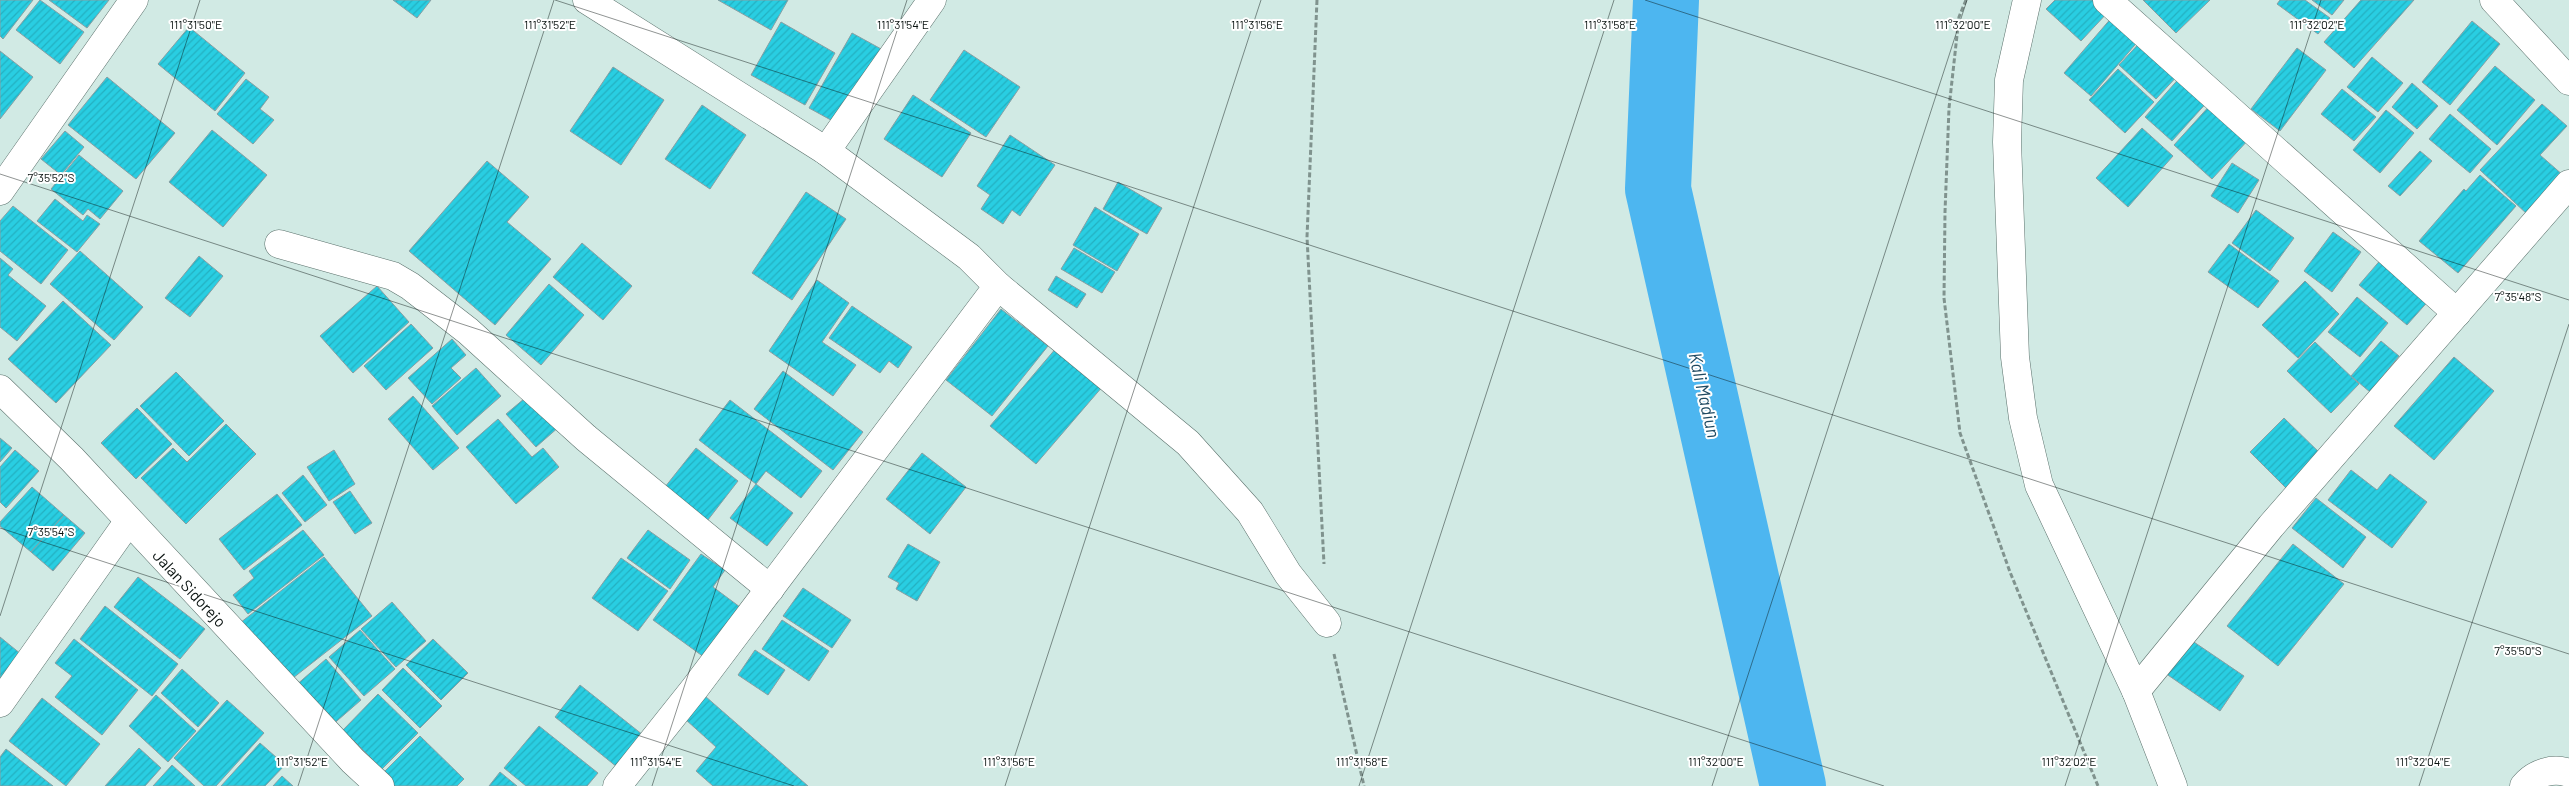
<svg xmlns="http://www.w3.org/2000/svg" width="2569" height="786" font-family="Barlow,sans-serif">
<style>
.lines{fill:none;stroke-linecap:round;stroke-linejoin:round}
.river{stroke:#4db6f0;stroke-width:66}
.building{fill:url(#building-hatch);stroke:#879fa3}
.minor-casing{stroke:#5c726d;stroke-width:29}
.path{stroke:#80938e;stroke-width:3;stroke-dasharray:5 2.5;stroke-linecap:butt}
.minor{stroke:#fff;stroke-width:28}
.ticks{fill:none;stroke:#091210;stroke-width:1;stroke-opacity:0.45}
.labels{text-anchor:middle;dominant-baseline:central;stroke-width:4;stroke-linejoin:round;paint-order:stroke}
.street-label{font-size:16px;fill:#091210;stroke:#fff}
.water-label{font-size:18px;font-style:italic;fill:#1f4a62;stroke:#fff}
.ticks-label{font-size:12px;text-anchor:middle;fill:#091210;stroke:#fff;stroke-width:4;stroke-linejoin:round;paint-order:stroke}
</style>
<defs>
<pattern id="building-hatch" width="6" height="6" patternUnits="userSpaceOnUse" patternTransform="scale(1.25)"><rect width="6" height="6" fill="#29cee2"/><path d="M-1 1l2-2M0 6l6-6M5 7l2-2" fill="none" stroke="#23b0c1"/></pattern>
</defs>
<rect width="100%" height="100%" fill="#d1eae4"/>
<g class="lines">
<polyline class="river" points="1666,0 1658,189 1793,786"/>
</g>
<g class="building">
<polygon points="0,0 33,0 3,39 0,36"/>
<polygon points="40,0 84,32 60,64 16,30"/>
<polygon points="49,0 109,0 87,28"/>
<polygon points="393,0 431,0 417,18"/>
<polygon points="718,0 788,0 771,30"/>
<polygon points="2055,0 2097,0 2109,11 2081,41 2046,9"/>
<polygon points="2143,0 2210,0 2176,33"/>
<polygon points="2280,0 2305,0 2330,18 2318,34 2277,4"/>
<polygon points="2312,0 2344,0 2332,15"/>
<polygon points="2361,0 2414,0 2354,68 2324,42"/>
<polygon points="2113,16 2140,39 2091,96 2064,73"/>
<polygon points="2472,21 2500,44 2450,105 2422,82"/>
<polygon points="781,22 835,53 805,105 751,75"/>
<polygon points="189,27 245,73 215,111 158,64"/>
<polygon points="852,33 883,50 840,125 809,108"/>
<polygon points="2143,39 2180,73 2156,99 2119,65"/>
<polygon points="2297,48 2326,70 2280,131 2251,109"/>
<polygon points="964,50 1020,87 986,137 930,100"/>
<polygon points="0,51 33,77 0,119"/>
<polygon points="2372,57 2403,83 2378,112 2347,87"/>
<polygon points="2495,66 2535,100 2497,145 2457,110"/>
<polygon points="613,67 664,100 621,165 570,131"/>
<polygon points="2118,69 2154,102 2125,133 2089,100"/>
<polygon points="2182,75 2210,99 2172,141 2145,117"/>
<polygon points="107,77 175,133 136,179 68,125"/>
<polygon points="246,79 269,97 260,109 274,120 253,144 217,114"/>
<polygon points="2412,83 2438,106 2417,129 2392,107"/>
<polygon points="2342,89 2376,117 2354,141 2321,114"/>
<polygon points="913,95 971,133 942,177 884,139"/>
<polygon points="2212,103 2250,138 2212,179 2174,145"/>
<polygon points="2542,104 2567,126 2540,155 2564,176 2528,215 2480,170"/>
<polygon points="702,105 746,135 710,189 665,159"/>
<polygon points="2386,110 2414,133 2380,173 2353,150"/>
<polygon points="2450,114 2491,149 2470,173 2429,139"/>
<polygon points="2142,128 2173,156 2128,207 2096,178"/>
<polygon points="212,130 267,175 223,227 169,182"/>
<polygon points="65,131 84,147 61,175 41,159"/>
<polygon points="1010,135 1055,165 1020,216 1012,210 1003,224 981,209 990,195 977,186"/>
<polygon points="2420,151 2432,161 2400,196 2388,186"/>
<polygon points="79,155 123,191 100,219 88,209 83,215 51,189"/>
<polygon points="487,161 529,197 507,222 551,259 495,325 409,251"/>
<polygon points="2232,163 2259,180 2238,213 2211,196"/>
<polygon points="2480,175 2516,206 2458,273 2419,241 2464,189 2466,191"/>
<polygon points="1118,182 1162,208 1147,234 1103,209"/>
<polygon points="806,192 846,219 792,300 752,273"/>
<polygon points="55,199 83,221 87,215 100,224 77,252 37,221"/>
<polygon points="13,206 68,250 41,284 0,251 0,221"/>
<polygon points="1095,207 1139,234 1117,271 1073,245"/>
<polygon points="2256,210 2294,238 2270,271 2232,243"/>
<polygon points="2333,232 2361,252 2332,292 2304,271"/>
<polygon points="582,243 632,286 603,320 553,277"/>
<polygon points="2229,244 2279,281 2258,308 2208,272"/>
<polygon points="1074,248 1115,272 1102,293 1061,269"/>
<polygon points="80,251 143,307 114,340 50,284"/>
<polygon points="199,256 223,276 190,317 165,298"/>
<polygon points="2383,257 2431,298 2407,325 2359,285"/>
<polygon points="0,258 13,269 8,275 46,306 17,341 0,327"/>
<polygon points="1056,276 1086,294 1077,308 1048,290"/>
<polygon points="817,280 849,303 822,342 856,365 833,396 769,351"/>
<polygon points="2305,281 2339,314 2298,358 2262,325"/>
<polygon points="549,284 584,315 541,365 506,335"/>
<polygon points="377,286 409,322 353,373 320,336"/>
<polygon points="2357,297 2388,323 2360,357 2328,332"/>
<polygon points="63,301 111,345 56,403 8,359"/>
<polygon points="852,306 912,347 898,368 889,361 880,373 829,338"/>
<polygon points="1001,309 1048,346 992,416 946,380"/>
<polygon points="411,324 433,348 386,390 364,366"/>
<polygon points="452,339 466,355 451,368 461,378 432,404 408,378"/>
<polygon points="2381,341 2399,356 2370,392 2351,376"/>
<polygon points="2315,342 2359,384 2331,413 2287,371"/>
<polygon points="1057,347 1103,386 1036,464 990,426"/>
<polygon points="2454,357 2494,391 2434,460 2394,426"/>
<polygon points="476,368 501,396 457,435 432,406"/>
<polygon points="783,371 863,432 833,470 754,409"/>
<polygon points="176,372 224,421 189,456 140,406"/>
<polygon points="531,393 560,426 536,447 506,414"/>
<polygon points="413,396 459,448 433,470 388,419"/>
<polygon points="730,400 822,471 801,498 766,471 756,484 699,440"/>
<polygon points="137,408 172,444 136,479 101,443"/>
<polygon points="2284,418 2325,458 2291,493 2250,452"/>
<polygon points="498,419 532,457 543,448 559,467 516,504 466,447"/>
<polygon points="226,424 256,454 186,524 141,478 173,448 187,462"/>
<polygon points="0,438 12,448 0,462"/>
<polygon points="696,448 738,481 704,525 661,492"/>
<polygon points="15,450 39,471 6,508 0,502 0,467"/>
<polygon points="334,450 355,484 329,501 307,467"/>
<polygon points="922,453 966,487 930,534 886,499"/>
<polygon points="2351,470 2377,490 2390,474 2427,502 2392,548 2328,500"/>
<polygon points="303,475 327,505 305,522 282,493"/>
<polygon points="756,484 793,513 767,546 730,518"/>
<polygon points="32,487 64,515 31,552 0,526 0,522"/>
<polygon points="350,491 372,523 355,534 333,502"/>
<polygon points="277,494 302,525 244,570 219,539"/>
<polygon points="2316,498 2366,537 2343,568 2292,528"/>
<polygon points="64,515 85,533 53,571 31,552"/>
<polygon points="303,530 324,555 248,614 233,595 254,578 249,571"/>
<polygon points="648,530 690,560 670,589 627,558"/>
<polygon points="908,544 940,562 917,601 896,589 899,583 888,577"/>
<polygon points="2293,544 2344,584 2278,666 2227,626"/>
<polygon points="701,554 725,570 713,587 744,610 708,660 653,620"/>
<polygon points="324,557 372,616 284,685 240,623"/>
<polygon points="621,558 668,591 638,631 592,598"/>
<polygon points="138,577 205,629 180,659 114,607"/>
<polygon points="803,588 851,620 832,648 783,616"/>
<polygon points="392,602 426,641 396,667 361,629"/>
<polygon points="105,606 178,664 152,696 80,639"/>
<polygon points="782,620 829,651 809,681 762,649"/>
<polygon points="360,630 395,669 364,696 329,657"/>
<polygon points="0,637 27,659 0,692"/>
<polygon points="2188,638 2244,676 2220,711 2165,673"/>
<polygon points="74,639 138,690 102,735 55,697 72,676 55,663"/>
<polygon points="433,639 468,673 441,700 406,665"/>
<polygon points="755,650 785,670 768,695 738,675"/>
<polygon points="326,659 361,700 330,727 294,687"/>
<polygon points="403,668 442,706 420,728 382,690"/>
<polygon points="182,669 219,703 198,727 161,693"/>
<polygon points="580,685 643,735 617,767 555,717"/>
<polygon points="378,694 418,733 382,769 343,730"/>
<polygon points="156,695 196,731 168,762 129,726"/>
<polygon points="705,696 808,786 713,786 696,771 716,747 685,719"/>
<polygon points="42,698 100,744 66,786 9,741"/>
<polygon points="227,700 264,733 216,786 204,786 174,758"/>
<polygon points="539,726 598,773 587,786 526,786 504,768"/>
<polygon points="420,736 464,779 457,786 395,786 382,774"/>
<polygon points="260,743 285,765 265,786 221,786"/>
<polygon points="139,748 161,768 145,786 105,786"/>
<polygon points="6,749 53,786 0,786 0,757"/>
<polygon points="172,765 195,786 153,786"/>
<polygon points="500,772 517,786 489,786"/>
<polygon points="282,776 293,786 273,786"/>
</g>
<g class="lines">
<defs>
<g id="minor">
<polyline points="587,0 826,151 969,257 998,286 695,688 617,786"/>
<polyline points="2027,0 2009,80 2007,142 2015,357 2023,418 2039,485 2136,691 2173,786"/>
<polyline points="2107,0 2457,313"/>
<polyline points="2494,0 2569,81"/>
<polyline points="826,151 932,0"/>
<polyline points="0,191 134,0"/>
<polyline points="279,244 393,276 410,286 468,331 586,438 770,589"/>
<polyline points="998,286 1188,443 1250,512 1288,574 1327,623"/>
<polyline points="0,389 72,459 353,761 380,786"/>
<polyline points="2136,691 2271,526 2569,184"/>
<polyline points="0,703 128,522"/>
<path d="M2524 786C2535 773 2553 767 2569 773"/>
</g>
</defs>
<use href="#minor" class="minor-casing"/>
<g class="path">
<polyline points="1317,0 1307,237 1324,564"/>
<polyline points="1966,0 1959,17 1949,108 1945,212 1944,298 1960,433 2010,572 2098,786"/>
<polyline points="1334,654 1364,786"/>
</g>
<use href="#minor" class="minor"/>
</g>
<path class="ticks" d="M555 0 2569 654M1645 0 2569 300M0 174 1884 786M0 528 794 786M0 616 200 0M298 786 554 0M652 786 907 0M1005 786 1261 0M1359 786 1614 0M1712 786 1967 0M2065 786 2321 0M2419 786 2569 324"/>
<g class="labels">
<g class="street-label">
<text transform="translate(190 588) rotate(47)">Jalan Sidorejo</text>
</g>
<g class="water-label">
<text transform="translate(1705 395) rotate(77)">Kali Madiun</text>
</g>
</g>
<g class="ticks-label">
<text x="196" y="29">111°31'50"E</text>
<text x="550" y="29">111°31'52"E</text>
<text x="903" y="29">111°31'54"E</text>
<text x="1257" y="29">111°31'56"E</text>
<text x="1610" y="29">111°31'58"E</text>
<text x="1963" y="29">111°32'00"E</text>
<text x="2317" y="29">111°32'02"E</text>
<text x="51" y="182">7°35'52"S</text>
<text x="2518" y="301">7°35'48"S</text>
<text x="51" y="536">7°35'54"S</text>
<text x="2518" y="655">7°35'50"S</text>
<text x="2423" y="766">111°32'04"E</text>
<text x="302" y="766">111°31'52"E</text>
<text x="656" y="766">111°31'54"E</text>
<text x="1009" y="766">111°31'56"E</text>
<text x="1362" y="766">111°31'58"E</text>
<text x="1716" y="766">111°32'00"E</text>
<text x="2069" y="766">111°32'02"E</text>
</g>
</svg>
